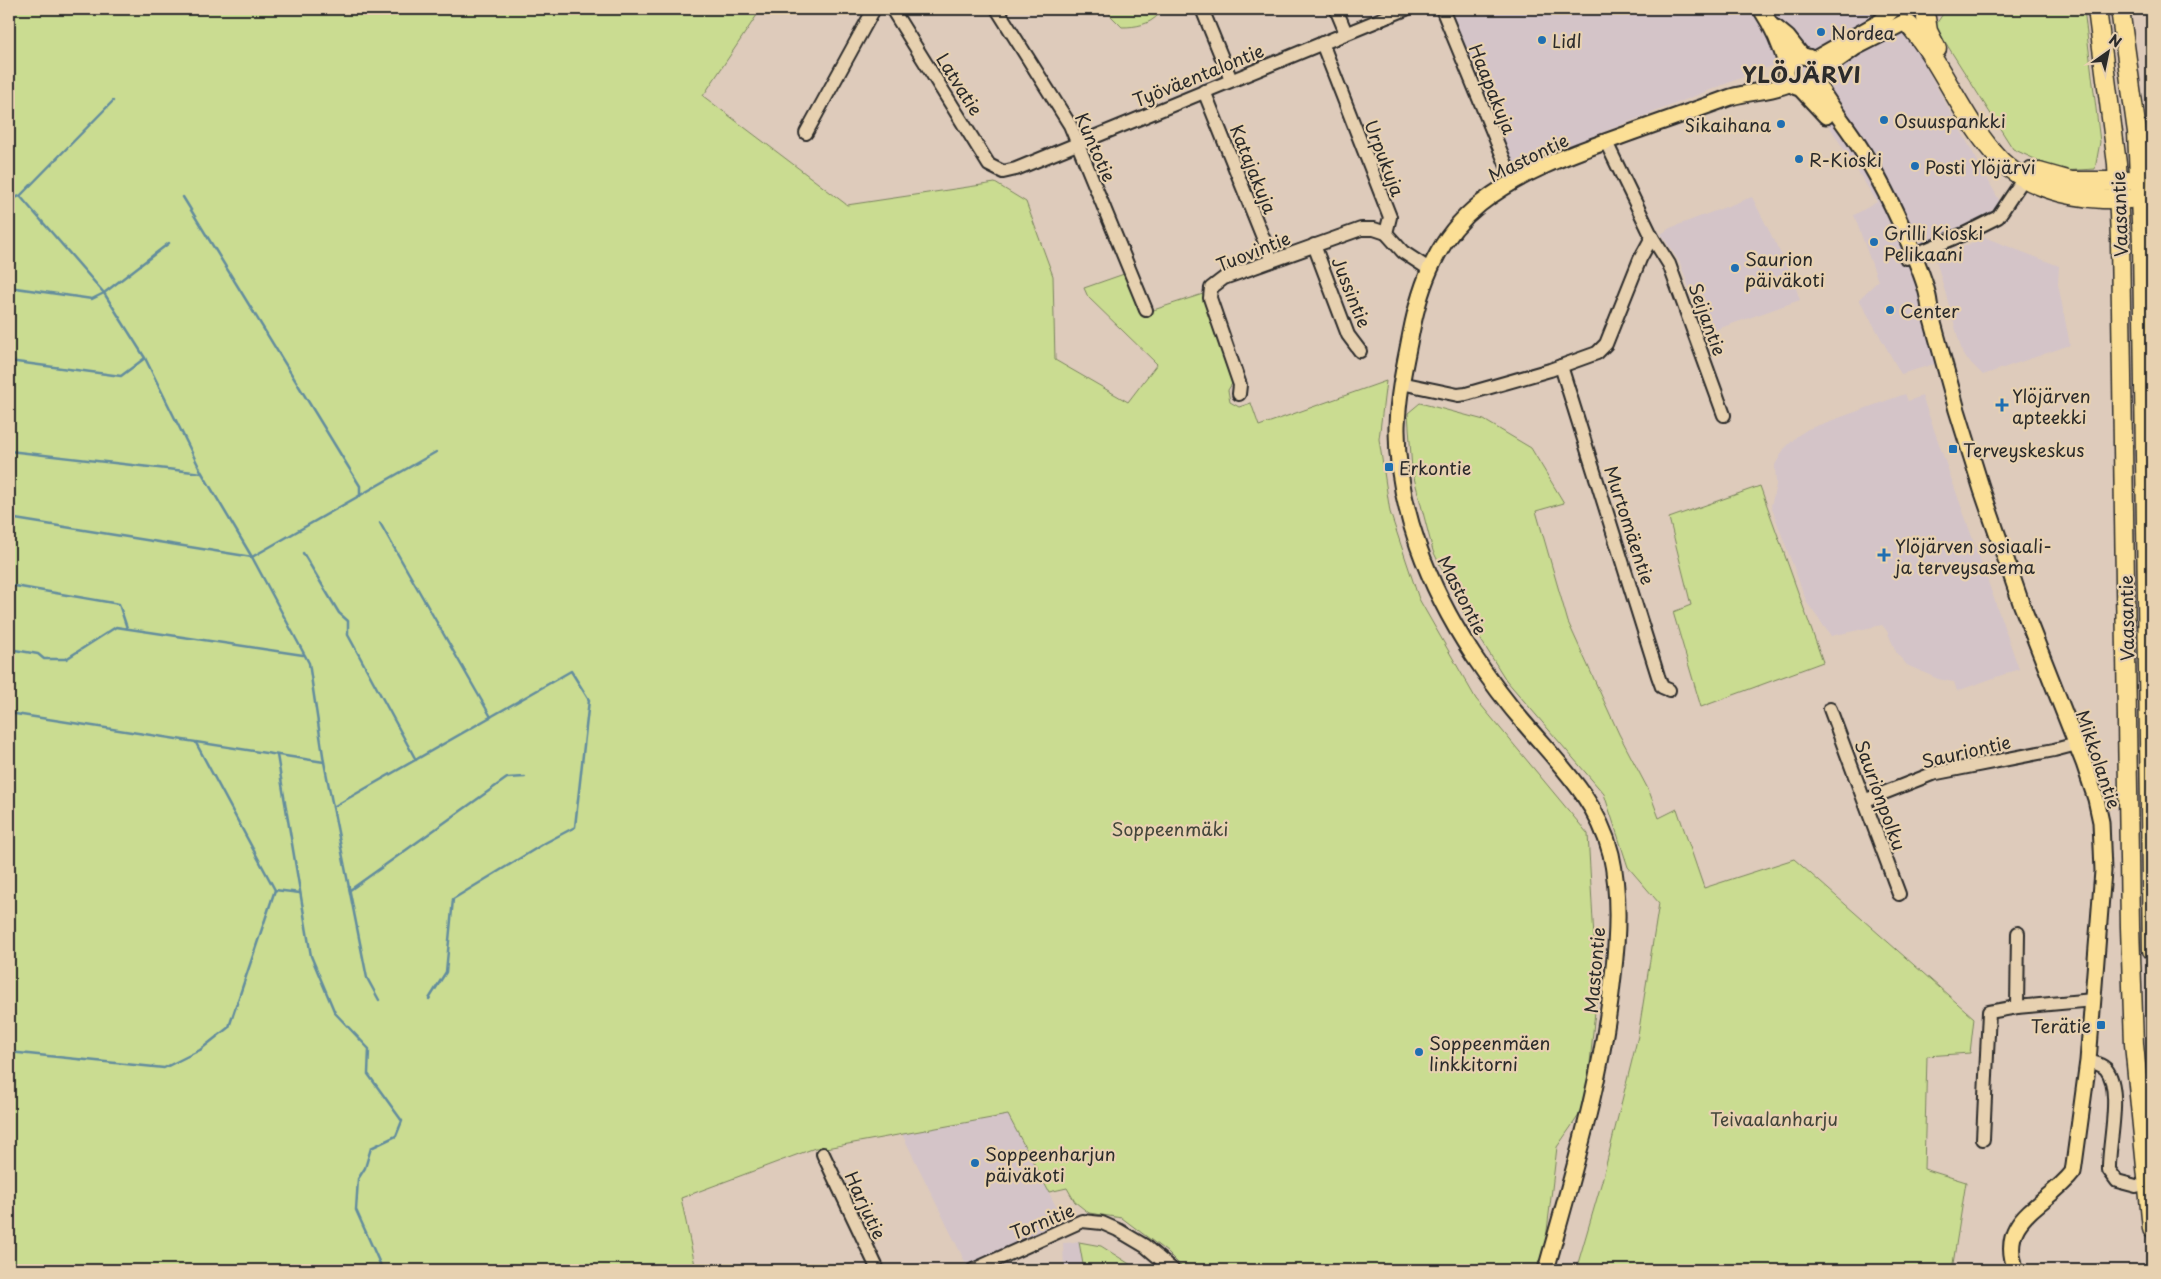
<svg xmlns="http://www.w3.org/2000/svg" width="2161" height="1279" font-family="'Playpen Sans',sans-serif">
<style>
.built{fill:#d4c4c8}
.green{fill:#cadc91;stroke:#7a845e}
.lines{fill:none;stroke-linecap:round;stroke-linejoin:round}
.stream{stroke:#638d9d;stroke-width:2.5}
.minor-casing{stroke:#2b2b2b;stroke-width:16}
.major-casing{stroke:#2b2b2b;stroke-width:19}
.highway-casing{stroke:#2b2b2b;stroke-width:21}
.minor{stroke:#e7d1b0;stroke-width:12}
.major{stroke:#fbdf96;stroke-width:15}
.highway{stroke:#fbdf96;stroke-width:18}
.poi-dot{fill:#1f6fb2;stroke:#e7d1b0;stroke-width:2}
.labels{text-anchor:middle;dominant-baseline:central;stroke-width:4.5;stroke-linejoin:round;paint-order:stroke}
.poi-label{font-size:18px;fill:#2b2b2b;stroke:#e7d1b0;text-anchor:start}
.street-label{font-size:18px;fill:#2b2b2b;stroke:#e7d1b0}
.park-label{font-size:18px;fill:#43463a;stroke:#e7d1b0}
.district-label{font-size:22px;font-weight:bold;letter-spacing:1px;fill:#2b2b2b;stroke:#e7d1b0}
</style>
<rect width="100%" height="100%" fill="#decbbb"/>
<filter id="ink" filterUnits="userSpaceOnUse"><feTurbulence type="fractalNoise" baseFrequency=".02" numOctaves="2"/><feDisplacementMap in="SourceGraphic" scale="10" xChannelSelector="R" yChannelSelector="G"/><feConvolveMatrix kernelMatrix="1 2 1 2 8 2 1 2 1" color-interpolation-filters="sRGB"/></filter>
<g filter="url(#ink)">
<g class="built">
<polygon points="1448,9 1892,9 1918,53 2009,218 1988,231 1921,259 1951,359 1901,374 1859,299 1878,281 1854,215 1877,202 1821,113 1800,92 1779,63 1517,166 1513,162"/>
<polygon points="1752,197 1791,274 1800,300 1706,333 1680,263 1661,234 1670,228"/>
<polygon points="1984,237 2059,266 2058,284 2070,345 1983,375 1963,355 1936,260"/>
<polygon points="1905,394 1908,401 1922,396 2019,669 1957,691 1954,682 1938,679 1907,665 1897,654 1887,631 1882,625 1831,636 1807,603 1771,506 1776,485 1775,465 1784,449 1797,436 1808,429"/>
<polygon points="1009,1115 1063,1220 967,1266 902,1134"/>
<polygon points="1079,1242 1101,1246 1139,1270 1064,1270 1063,1243"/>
</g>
<g class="green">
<polygon points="9,9 761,9 703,96 847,205 995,183 1026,202 1053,276 1055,360 1128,402 1157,364 1088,297 1084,288 1124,274 1141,314 1206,293 1235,379 1228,390 1230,402 1239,407 1251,403 1259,426 1386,381 1379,439 1390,512 1419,599 1476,699 1588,834 1597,990 1586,1105 1557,1147 1546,1239 1537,1270 1185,1270 1167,1252 1122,1218 1089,1213 1075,1202 1067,1188 1049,1192 1008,1115 826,1148 815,1148 681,1198 696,1270 9,1270"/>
<path d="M1104 9H1156L1159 14C1149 25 1136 27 1122 27Z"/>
<polygon points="1946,9 2084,9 2100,142 2095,169 2061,171 2013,149 1935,26"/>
<polygon points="1420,403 1484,420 1531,448 1564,503 1536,511 1568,622 1619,734 1649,791 1659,818 1677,809 1704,888 1794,859 1974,1018 1970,1053 1927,1056 1924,1169 1966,1182 1952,1270 1576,1270 1602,1181 1638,1036 1659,903 1628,867 1604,794 1506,680 1463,611 1433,551 1412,470 1408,413"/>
<polygon points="1760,486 1823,662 1701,707 1673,612 1691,605 1669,518"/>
<polygon points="1079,1242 1101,1246 1139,1270 1084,1270"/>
</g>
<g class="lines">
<g class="stream">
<polyline points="20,196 104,293 145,358 202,473 252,557 309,663 324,762 367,978 379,1000"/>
<polyline points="183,197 360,486 360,496"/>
<polyline points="9,200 20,196 113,101"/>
<polyline points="9,287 92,299 104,293 169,243"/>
<polyline points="9,361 121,376 145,358"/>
<polyline points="9,451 202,473"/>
<polyline points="9,518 252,557 436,452"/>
<polyline points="380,523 491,717"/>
<polyline points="303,553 339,613 348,621 348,635 416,760"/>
<polyline points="9,585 119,604 127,628"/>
<polyline points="9,649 38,654 44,659 66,659 116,627 303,655"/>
<polyline points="9,713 324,762"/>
<polyline points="196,743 275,890 300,893"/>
<polyline points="277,755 311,956 335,1013 369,1049 368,1074 402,1121 396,1136 371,1148 365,1168 358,1179 356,1210 381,1266 380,1270"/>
<polyline points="333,807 571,671 589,700 575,827 545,843 453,899 446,972 429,999"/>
<polyline points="350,890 507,778 525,777"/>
<polyline points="9,1052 164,1068 200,1050 229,1027 275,890"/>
</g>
<defs>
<g id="minor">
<polyline points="892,9 989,165 1003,172 1016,169 1406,9"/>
<polyline points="997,9 1070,125 1146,310"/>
<polyline points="1202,9 1231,80"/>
<polyline points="1336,9 1346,33"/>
<polyline points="1442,9 1513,181"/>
<polyline points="1322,43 1390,217 1386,233 1403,252 1429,269"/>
<polyline points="1204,91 1272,260"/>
<polyline points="806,133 874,9"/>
<polyline points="1652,237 1669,264 1724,415"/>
<polyline points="1314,245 1348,335 1360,351"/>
<polyline points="1906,258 1966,233 1998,217 2030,169"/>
<polyline points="1561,366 1658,676 1662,687 1669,690"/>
<polyline points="1401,383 1458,395 1466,394 1550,370 1597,353 1606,344 1640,259 1652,237 1606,142"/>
<polyline points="1239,394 1240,385 1210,298 1211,288 1224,278 1361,229 1374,229 1386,233"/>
<polyline points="1830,709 1899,894"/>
<polyline points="1866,800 1932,774 2054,750 2077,744"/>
<polyline points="2017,1007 2018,933"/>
<path d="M2088 1061C2095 1063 2101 1064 2106 1069 2123 1090 2108 1144 2109 1170L2117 1181 2136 1186"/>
<polyline points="1983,1139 1989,1012 2017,1007 2093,1000"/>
<polyline points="823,1154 878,1270"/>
<polyline points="973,1270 1082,1221 1102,1223 1118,1230 1145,1246 1173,1270"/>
</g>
<g id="major">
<path d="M1761 9C1773 27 1781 45 1787 67"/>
<polyline points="1776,28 1787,37 1802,56"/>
<circle cx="1802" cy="72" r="16"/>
<polyline points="1813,60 1880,22 1893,9"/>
<polyline points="1818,74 1856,47 1903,23"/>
<path d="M1816 81C1826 102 1841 118 1854 138 1877 173 1896 211 1912 250 1920 271 1929 290 1930 312L1957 410 1982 490 2021 603 2084 763 2096 799 2101 822 2103 871 2088 1061 2073 1172C2047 1206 1996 1217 2016 1270"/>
<polyline points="1800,88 1826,116"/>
<path d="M1546 1270C1573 1173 1603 1076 1613 976 1618 936 1620 894 1611 854 1598 801 1559 764 1525 724 1506 702 1489 679 1473 655 1429 588 1396 507 1397 426 1398 394 1405 364 1411 333 1421 282 1438 237 1480 204 1520 172 1568 155 1616 138 1654 124 1693 111 1731 97 1751 91 1772 92 1791 83"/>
</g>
<g id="highway">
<polyline points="2097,9 2117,164 2120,239 2130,927 2134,1044 2152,1229"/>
<polyline points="2120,9 2137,132 2142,243 2152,950"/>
<polyline points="1926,18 1928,31 1937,49"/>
<path d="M1909 25C1944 66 1964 123 2001 161 2034 193 2086 201 2130 199"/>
<polyline points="2039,172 2071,181 2129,181"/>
</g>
</defs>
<use href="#minor" class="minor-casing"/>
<use href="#major" class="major-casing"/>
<use href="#highway" class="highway-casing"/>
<use href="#minor" class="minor"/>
<use href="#major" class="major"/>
<use href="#highway" class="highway"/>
</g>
</g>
<g class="poi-dot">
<circle cx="1821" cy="32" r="5"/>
<circle cx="1542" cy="40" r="5"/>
<circle cx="1884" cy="120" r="5"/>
<circle cx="1781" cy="124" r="5"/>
<circle cx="1799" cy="159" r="5"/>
<circle cx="1915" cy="166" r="5"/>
<circle cx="1874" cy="242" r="5"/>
<circle cx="1735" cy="268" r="5"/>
<circle cx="1890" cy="310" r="5"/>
<path d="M1999.5 397.5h5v5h5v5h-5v5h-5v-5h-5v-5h5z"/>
<rect x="1948" y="444" width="10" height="10" rx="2.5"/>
<rect x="1384" y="462" width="10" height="10" rx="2.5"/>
<path d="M1881.5 547.5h5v5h5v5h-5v5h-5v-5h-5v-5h5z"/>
<rect x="2096" y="1020" width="10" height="10" rx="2.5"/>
<circle cx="1419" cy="1052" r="5"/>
<circle cx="975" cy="1163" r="5"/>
</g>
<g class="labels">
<g class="poi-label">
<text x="1831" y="32">Nordea</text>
<text x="1552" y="40">Lidl</text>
<text x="1894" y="120">Osuuspankki</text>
<text x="1771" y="124" text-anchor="end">Sikaihana</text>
<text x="1809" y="159">R-Kioski</text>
<text x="1925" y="166">Posti Ylöjärvi</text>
<text x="1884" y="232">Grilli Kioski<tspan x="1884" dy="21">Pelikaani</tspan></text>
<text x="1745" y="258">Saurion<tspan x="1745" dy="21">päiväkoti</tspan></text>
<text x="1900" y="310">Center</text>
<text x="2012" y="395">Ylöjärven<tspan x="2012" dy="21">apteekki</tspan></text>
<text x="1963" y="449">Terveyskeskus</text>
<text x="1399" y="467">Erkontie</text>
<text x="1895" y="545">Ylöjärven sosiaali-<tspan x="1895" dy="21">ja terveysasema</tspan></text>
<text x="2091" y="1025" text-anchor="end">Terätie</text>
<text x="1429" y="1042">Soppeenmäen<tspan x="1429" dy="21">linkkitorni</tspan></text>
<text x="985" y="1153">Soppeenharjun<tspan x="985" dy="21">päiväkoti</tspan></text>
</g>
<g class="street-label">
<text transform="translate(1198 75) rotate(-22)">Työväentalontie</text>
<text transform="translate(960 84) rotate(58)">Latvatie</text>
<text transform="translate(1493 89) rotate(68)">Haapakuja</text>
<text transform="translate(1096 147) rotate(66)">Kuntotie</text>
<text transform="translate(1528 157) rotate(-26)">Mastontie</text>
<text transform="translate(1385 158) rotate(69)">Urpukuja</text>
<text transform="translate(1254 169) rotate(68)">Katajakuja</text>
<text transform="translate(2119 214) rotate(-92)">Vaasantie</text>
<text transform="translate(1253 251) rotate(-22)">Tuovintie</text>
<text transform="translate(1352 292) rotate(68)">Jussintie</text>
<text transform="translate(1708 319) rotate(70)">Seijantie</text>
<text transform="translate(1630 525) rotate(72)">Murtomäentie</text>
<text transform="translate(1463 595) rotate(63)">Mastontie</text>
<text transform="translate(2126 618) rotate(-91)">Vaasantie</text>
<text transform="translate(1966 751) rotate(-13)">Sauriontie</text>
<text transform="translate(2099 759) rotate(71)">Mikkolantie</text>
<text transform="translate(1881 795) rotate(70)">Saurionpolku</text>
<text transform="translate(1594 970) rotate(-85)">Mastontie</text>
<text transform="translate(866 1205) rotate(65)">Harjutie</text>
<text transform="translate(1042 1221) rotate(-22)">Tornitie</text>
</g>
<g class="park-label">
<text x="1170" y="828">Soppeenmäki</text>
<text x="1774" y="1118">Teivaalanharju</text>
</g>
<g class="district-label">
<text x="1802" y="73">YLÖJÄRVI</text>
</g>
</g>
<rect width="2161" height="1279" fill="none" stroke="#e7d1b0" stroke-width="30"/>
<rect x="15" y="15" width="2131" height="1249" fill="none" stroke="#2b2b2b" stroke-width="2" filter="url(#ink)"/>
<g transform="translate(2108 52) rotate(33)" stroke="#e7d1b0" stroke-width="4" paint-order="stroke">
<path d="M0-4L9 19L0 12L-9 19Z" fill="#2b2b2b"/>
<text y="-8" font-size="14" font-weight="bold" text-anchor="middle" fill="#2b2b2b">N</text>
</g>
</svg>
